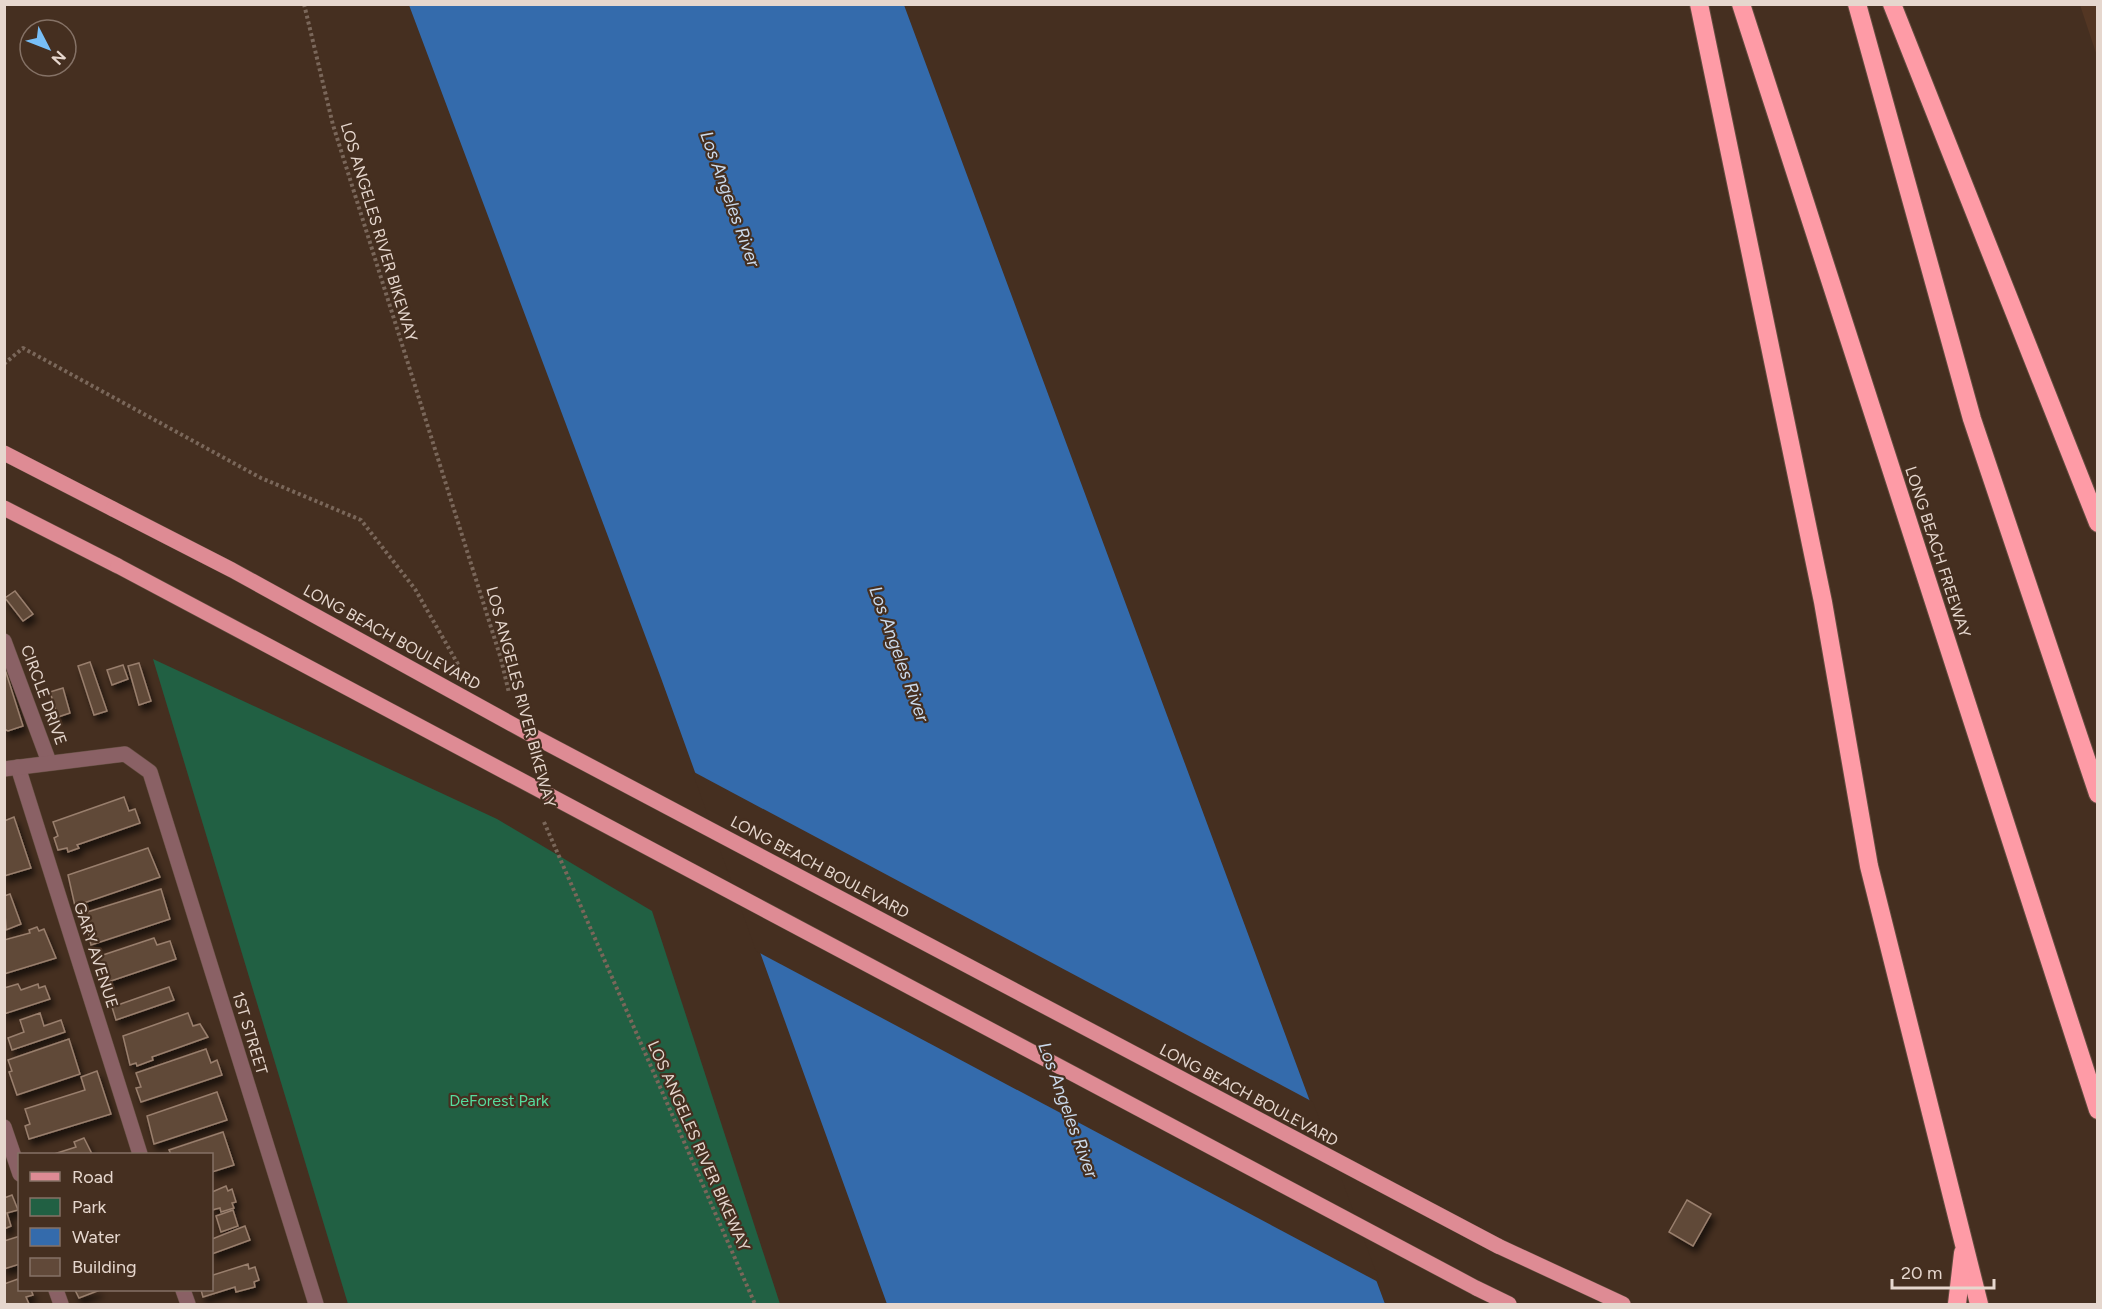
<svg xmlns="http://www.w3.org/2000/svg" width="2102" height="1309" font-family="Figtree,sans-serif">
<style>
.built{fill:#533623}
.green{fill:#216043}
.water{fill:#346bac}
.pier{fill:#452f20}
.building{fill:#614939;stroke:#997f6d;stroke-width:1.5;filter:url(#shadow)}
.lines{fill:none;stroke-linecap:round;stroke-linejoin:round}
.minor-casing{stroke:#624d3f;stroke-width:16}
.major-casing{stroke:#624d3f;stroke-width:16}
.highway-casing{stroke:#624d3f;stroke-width:20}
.path{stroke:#7a675a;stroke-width:4;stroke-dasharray:3 3;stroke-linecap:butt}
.minor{stroke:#8a6165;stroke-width:15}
.major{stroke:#de8b94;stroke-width:15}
.highway{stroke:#fe9ba6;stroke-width:18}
.major-bridge-casing{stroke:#624d3f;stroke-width:16;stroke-linecap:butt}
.major-bridge{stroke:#de8b94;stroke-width:15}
.labels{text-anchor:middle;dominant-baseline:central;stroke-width:4.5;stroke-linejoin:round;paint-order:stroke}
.street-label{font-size:16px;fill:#e6d7ce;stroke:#452f20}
.park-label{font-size:16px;fill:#55dc9d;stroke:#452f20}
.water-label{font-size:18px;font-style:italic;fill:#cbdaec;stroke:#452f20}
</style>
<defs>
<filter id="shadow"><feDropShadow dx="3.5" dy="6" stdDeviation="3" flood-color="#0009"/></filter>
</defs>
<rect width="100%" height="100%" fill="#452f20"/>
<polygon class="built" points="2080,5 2097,5 2097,56"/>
<polygon class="green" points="153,659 497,819 652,911 780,1304 348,1304"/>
<polygon class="water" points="409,5 904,5 1385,1304 887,1304 661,678"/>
<polygon class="pier" points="692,771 1313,1102 1380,1283 756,951"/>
<g class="building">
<polygon points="15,591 33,614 23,621 5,598"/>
<polygon points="90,662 107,711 94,715 78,666"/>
<polygon points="139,663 151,701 139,705 128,666"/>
<polygon points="123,665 128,679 112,685 107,670"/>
<polygon points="4,666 23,726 8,731 4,729"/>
<polygon points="63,688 70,713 58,717 50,692"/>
<polygon points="124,797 129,811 135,809 140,823 77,845 79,848 68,852 67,848 58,850 54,838 58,836 53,822"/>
<polygon points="14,817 31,868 4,876 4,821"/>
<polygon points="148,848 160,877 75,906 68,875"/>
<polygon points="161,889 170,919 91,945 84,913"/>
<polygon points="10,894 21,924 6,930 4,896"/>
<polygon points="37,927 39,931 44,929 56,958 4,974 4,940 30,933 29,930"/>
<polygon points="154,938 157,945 170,941 176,959 102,984 97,969 101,968 97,957"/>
<polygon points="18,984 21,990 38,984 39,988 45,986 50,999 4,1014 4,988"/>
<polygon points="169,987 174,1000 116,1020 112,1007"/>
<polygon points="40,1013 44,1026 61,1020 65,1032 12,1050 8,1038 24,1032 20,1020"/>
<polygon points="188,1013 193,1026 200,1024 208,1037 152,1057 153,1060 137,1066 136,1063 130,1065 123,1036"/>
<polygon points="69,1039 80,1074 17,1095 9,1072 12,1071 8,1060"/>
<polygon points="206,1049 211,1063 217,1060 222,1075 141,1102 136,1088 141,1087 136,1073"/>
<polygon points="97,1071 111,1114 29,1139 25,1126 30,1124 25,1109 85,1090 81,1077"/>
<polygon points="217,1092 227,1120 154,1144 147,1116"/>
<polygon points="223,1132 234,1165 212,1172 212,1154 171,1154 169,1150"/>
<polygon points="84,1138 92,1154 54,1154 76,1147 74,1142"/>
<polygon points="226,1186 228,1191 232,1189 236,1202 232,1203 234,1208 221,1212 220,1208 212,1210 212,1192"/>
<polygon points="12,1195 18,1210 7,1213 11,1226 4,1229 4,1198"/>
<polygon points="1687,1200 1711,1214 1693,1246 1669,1232"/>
<polygon points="233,1210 238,1226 221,1232 216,1216"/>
<polygon points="245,1226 250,1240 212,1254 212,1239"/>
<polygon points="20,1236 20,1264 4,1269 4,1241"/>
<polygon points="248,1264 249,1269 255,1267 259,1280 254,1282 255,1287 236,1292 235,1287 203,1297 201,1290 212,1290 213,1275"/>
<polygon points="18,1279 20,1290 31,1290 33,1295 26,1297 29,1304 4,1304 4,1284"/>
<polygon points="75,1290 100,1290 79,1298"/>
</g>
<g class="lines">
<defs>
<g id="minor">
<polyline points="4,641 49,762"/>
<polyline points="18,767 140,1154"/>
<polyline points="4,769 125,754 150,772 316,1304"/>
<polyline points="4,1127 20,1174"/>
<polyline points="56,1290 61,1304"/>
<polyline points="183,1290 188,1304"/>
</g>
<g id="major">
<polyline points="4,453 113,509"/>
<polyline points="4,508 118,566"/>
<polyline points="1498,1246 1623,1304"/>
<polyline points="1476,1288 1509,1304"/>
</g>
<g id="highway">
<polyline points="1699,4 1823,602 1869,866 1979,1304"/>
<polyline points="1741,4 2098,1110"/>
<polyline points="1857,4 1972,419 2098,794"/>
<polyline points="1892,4 2098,523"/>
<polyline points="1957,1304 1963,1253"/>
</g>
</defs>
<use href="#minor" class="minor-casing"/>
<use href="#major" class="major-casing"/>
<use href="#highway" class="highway-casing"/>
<g class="path">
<polyline points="304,4 333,125 501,659 509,693"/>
<polyline points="4,364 23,348 261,478 361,520 415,589 459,666"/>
<polyline points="544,822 755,1304"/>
</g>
<use href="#minor" class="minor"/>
<use href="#major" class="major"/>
<use href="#highway" class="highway"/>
<defs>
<g id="major-bridge">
<polyline points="113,509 232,570 537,738 1498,1246"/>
<polyline points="118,566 1476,1288"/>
</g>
</defs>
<use href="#major-bridge" class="major-bridge-casing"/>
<use href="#major-bridge" class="major-bridge"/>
</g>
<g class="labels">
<g class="street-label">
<text transform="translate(379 232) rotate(73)">LOS ANGELES RIVER BIKEWAY</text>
<text transform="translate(1938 552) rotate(72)">LONG BEACH FREEWAY</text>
<text transform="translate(392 637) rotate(29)">LONG BEACH BOULEVARD</text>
<text transform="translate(44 695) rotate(70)">CIRCLE DRIVE</text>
<text transform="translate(521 697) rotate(75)">LOS ANGELES RIVER BIKEWAY</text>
<text transform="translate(820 867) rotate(28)">LONG BEACH BOULEVARD</text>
<text transform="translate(96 955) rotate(72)">GARY AVENUE</text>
<text transform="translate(250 1033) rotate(73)">1ST STREET</text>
<text transform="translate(1249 1095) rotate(28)">LONG BEACH BOULEVARD</text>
<text transform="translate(699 1146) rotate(66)">LOS ANGELES RIVER BIKEWAY</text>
</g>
<g class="park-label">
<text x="499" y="1100">DeForest Park</text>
</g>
<g class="water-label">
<text transform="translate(730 199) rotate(70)">Los Angeles River</text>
<text transform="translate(899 654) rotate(70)">Los Angeles River</text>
<text transform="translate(1068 1110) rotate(70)">Los Angeles River</text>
</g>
</g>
<rect width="2102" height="1309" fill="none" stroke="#e6d7ce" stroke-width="12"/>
<rect x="18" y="1153" width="195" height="138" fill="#452f20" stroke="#857266" stroke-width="1.5"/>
<rect x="30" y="1172" width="30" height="9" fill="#de8b94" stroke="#857266" stroke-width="1.5"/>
<text x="72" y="1183" font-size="18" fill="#e6d7ce">Road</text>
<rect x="30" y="1198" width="30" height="18" fill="#216043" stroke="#857266" stroke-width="1.5"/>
<text x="72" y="1213" font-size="18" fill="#e6d7ce">Park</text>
<rect x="30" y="1228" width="30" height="18" fill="#346bac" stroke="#857266" stroke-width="1.5"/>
<text x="72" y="1243" font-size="18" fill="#e6d7ce">Water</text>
<rect x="30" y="1258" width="30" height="18" fill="#614939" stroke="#857266" stroke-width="1.5"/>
<text x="72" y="1273" font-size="18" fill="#e6d7ce">Building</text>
<g transform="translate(48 48) rotate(132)"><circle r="28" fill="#452f20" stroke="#857266" stroke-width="1.5"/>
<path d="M0-4.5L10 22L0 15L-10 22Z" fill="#78bff7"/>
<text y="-9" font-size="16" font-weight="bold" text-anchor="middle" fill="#e6d7ce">N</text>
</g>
<path d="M1892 1279v9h102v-9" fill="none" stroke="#e6d7ce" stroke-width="3"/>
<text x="1901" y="1279" font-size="18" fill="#e6d7ce" stroke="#452f20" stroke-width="4.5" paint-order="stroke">20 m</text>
</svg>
